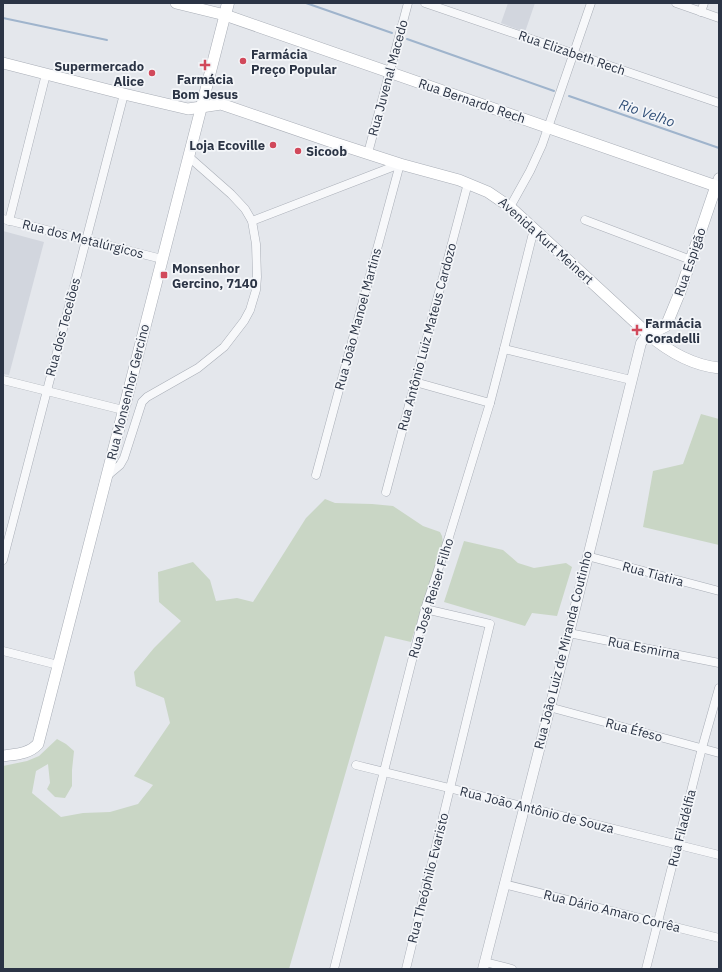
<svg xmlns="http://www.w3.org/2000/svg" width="722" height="972" font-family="'IBM Plex Sans',sans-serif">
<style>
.built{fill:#d2d6de}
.green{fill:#c9d6c5}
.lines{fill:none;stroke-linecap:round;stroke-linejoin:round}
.stream{stroke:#9fb4cc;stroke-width:2}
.minor-casing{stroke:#a9aeb7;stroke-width:9}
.tertiary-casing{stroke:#a9aeb7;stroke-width:11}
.secondary-casing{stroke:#a9aeb7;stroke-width:12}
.primary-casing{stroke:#a3abb8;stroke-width:13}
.minor{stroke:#f7f8fa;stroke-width:8}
.tertiary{stroke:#f7f8fa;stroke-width:10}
.secondary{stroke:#fff;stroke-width:11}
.primary{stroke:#fff;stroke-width:12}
.poi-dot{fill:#d1495b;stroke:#f4f6f9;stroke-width:1.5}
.labels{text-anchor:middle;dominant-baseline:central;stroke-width:3.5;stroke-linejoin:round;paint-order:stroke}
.street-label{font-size:13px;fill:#2b3445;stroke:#f4f6f9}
.poi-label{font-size:13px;font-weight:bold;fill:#2b3445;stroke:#f4f6f9;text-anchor:start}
.water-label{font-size:14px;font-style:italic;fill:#34527a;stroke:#f4f6f9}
</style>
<rect width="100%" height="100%" fill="#e4e7ec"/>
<g class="built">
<polygon points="508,3 535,3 525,32 501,23"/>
<polygon points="3,231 44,242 9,375 3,374"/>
</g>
<g class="green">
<polygon points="701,414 719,419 719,545 643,527 653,471 683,464"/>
<polygon points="325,499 335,503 372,504 393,506 423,526 440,532 442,536 443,543 411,642 385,636 289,969 3,969 3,766 27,761 39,756 57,739 66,744 74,751 72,770 72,786 65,798 55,797 47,789 50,783 48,764 36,771 32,793 61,817 83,813 110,812 138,804 153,785 134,776 170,723 164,698 136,686 134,672 154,648 181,621 159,602 158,572 193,562 210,580 216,601 237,598 253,602 306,518"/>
<polygon points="464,541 503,550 518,563 534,568 566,563 572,567 557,616 532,613 525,626 444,602"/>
</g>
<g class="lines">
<g class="stream">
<polyline points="306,3 392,33"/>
<polyline points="3,18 107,40"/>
<polyline points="407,39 554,91"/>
<polyline points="569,96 719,148"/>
</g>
<defs>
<g id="minor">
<polyline points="425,3 719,103"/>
<polyline points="676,3 719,18"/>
<polyline points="701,12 704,3"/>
<polyline points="368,153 408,3"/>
<polyline points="510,207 530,171 542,145 591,3"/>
<polyline points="3,219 162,259"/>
<polyline points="585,220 691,260"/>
<polyline points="9,221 46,74"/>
<polyline points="252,221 400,164"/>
<polyline points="504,349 631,380"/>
<polyline points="3,380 123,410"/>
<polyline points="415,382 490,403"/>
<polyline points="316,475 400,164"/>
<polyline points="107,476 120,465 124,458 142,402 147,397 198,368 224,347 244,321 250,310 256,290 257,277 256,244 252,221 245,209 231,194 189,157"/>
<polyline points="386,492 468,183"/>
<polyline points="587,556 719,591"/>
<polyline points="3,560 124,94"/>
<polyline points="569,633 719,663"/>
<polyline points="3,651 58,665"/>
<polyline points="549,707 719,753"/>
<polyline points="356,765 719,855"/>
<polyline points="504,884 719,938"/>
<polyline points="485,962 512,969"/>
<polyline points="334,969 425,609 449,537 490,403 504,349 534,229"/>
<polyline points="406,969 490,624 425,609"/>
<polyline points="646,969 702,748 719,688"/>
</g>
<g id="tertiary">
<polyline points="716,186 719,178"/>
<polyline points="483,969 569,633 641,343 648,334"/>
</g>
<g id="secondary">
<polyline points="176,3 225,15 716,186 680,292 666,326 654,332 648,334"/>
<path d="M3 63 124 94 188 109 221 104 332 142 400 164 459 180 488 192 510 207 648 334C669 352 691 365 719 368"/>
<path d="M3 756C16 754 29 754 38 744L225 15"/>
</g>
<polyline id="primary" points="225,15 228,3"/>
</defs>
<use href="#minor" class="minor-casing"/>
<use href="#tertiary" class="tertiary-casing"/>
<use href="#secondary" class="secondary-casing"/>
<use href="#primary" class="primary-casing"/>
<use href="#minor" class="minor"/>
<use href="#tertiary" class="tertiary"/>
<use href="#secondary" class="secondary"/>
<use href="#primary" class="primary"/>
</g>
<g class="poi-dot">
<circle cx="243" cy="61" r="4"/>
<path d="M203 59h4v4h4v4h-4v4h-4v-4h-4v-4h4z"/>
<circle cx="152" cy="73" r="4"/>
<circle cx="273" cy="145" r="4"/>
<circle cx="298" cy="151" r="4"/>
<rect x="160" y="271" width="8" height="8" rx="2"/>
<path d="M635 324h4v4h4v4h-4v4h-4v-4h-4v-4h4z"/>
</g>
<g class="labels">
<g class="street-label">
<text transform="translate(572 53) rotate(19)">Rua Elizabeth Rech</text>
<text transform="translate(388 78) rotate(-75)">Rua Juvenal Macedo</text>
<text transform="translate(472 101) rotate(19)">Rua Bernardo Rech</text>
<text transform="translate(83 239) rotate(14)">Rua dos Metalúrgicos</text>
<text transform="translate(546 241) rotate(42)">Avenida Kurt Meinert</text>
<text transform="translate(690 262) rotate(-71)">Rua Espigão</text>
<text transform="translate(358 319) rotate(-75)">Rua João Manoel Martins</text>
<text transform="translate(63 327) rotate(-75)">Rua dos Tecelões</text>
<text transform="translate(427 337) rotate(-75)">Rua Antônio Luiz Mateus Cardozo</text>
<text transform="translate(128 392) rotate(-76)">Rua Monsenhor Gercino</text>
<text transform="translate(653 574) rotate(15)">Rua Tiatira</text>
<text transform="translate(431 598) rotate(-73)">Rua José Reiser Filho</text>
<text transform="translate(644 648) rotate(11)">Rua Esmirna</text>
<text transform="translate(563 650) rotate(-76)">Rua João Luiz de Miranda Coutinho</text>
<text transform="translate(634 730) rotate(15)">Rua Éfeso</text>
<text transform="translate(537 810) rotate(14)">Rua João Antônio de Souza</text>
<text transform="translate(682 828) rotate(-76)">Rua Filadélfia</text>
<text transform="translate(428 878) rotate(-76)">Rua Theóphilo Evaristo</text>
<text transform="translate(612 911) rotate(14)">Rua Dário Amaro Corrêa</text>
</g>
<g class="poi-label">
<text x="251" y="54">Farmácia<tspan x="251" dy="15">Preço Popular</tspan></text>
<text x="144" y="66" text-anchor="end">Supermercado<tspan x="144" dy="15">Alice</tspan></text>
<text x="205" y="79" text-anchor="middle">Farmácia<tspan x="205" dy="15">Bom Jesus</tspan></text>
<text x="265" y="145" text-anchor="end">Loja Ecoville</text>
<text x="306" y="151">Sicoob</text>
<text x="172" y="268">Monsenhor<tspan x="172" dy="15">Gercino, 7140</tspan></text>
<text x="645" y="323">Farmácia<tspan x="645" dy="15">Coradelli</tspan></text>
</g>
<g class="water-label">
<text transform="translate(647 113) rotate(19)">Rio Velho</text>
</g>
</g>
<rect width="722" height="972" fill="none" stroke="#2b3445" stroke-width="8"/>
</svg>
